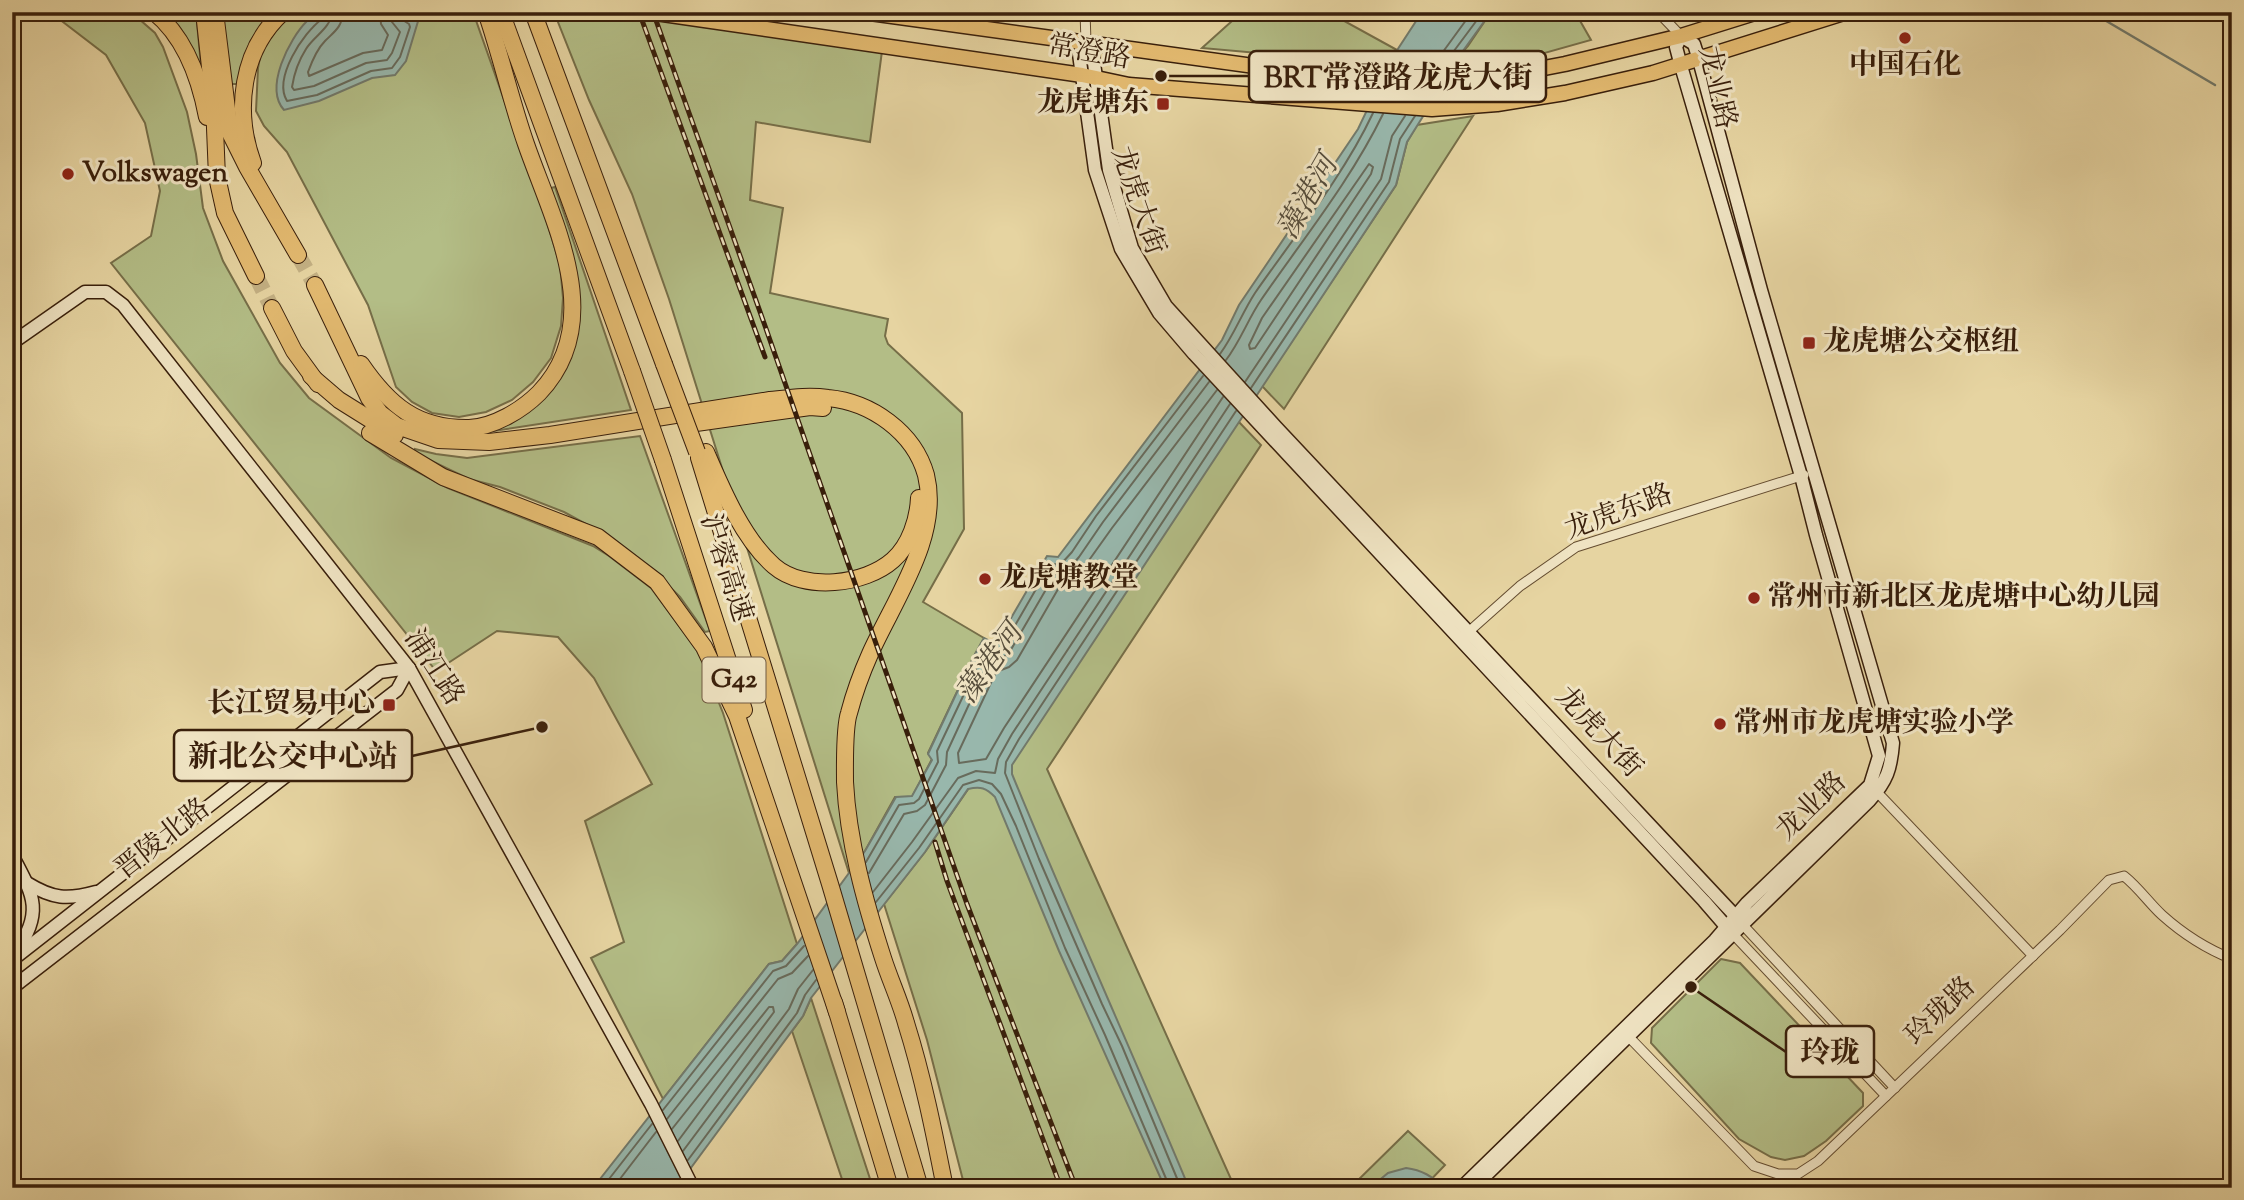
<svg xmlns="http://www.w3.org/2000/svg" width="2244" height="1200" font-family="'Sorts Mill Goudy','Noto Serif SC',serif">
<style>
.green{fill:#b3bd86;stroke:#766e48;stroke-width:2}
.water{fill:#98b7ac;stroke:#727a6c;stroke-width:2}
.lines{fill:none;stroke-linecap:round;stroke-linejoin:round}
.shore{stroke:#686b5c;stroke-width:2}
.stream{stroke:#727a6c;stroke-width:2.5}
.highway-tunnel{stroke:#c3b083;stroke-width:16;stroke-dasharray:16 8;stroke-linecap:butt}
.street-casing{stroke:#644c30;stroke-width:11}
.secondary-casing{stroke:#391f0b;stroke-width:15}
.primary-casing{stroke:#391f0b;stroke-width:17}
.highway-casing{stroke:#391f0b;stroke-width:18}
.street{stroke:#efe3c2;stroke-width:9}
.secondary{stroke:#efe3c2;stroke-width:12}
.primary{stroke:#e3ba70;stroke-width:14}
.highway{stroke:#e3ba70;stroke-width:16}
.rail-casing{stroke:#391f0b;stroke-width:5}
.rail{stroke:#efe3c2;stroke-width:2.5;stroke-dasharray:8;stroke-linecap:butt}
.highway-bridge-casing{stroke:#391f0b;stroke-width:18;stroke-linecap:butt}
.highway-bridge{stroke:#e3ba70;stroke-width:16}
.poi-dot{fill:#8f2418;stroke:#efe3c2;stroke-width:2.5}
.labels{text-anchor:middle;dominant-baseline:central;stroke-width:6;stroke-linejoin:round;paint-order:stroke}
.shield{fill:#efe3c2;stroke:#705a42;stroke-width:2}
.shield-label{font-size:26px;font-weight:bold;fill:#391f0b}
.street-label{font-size:28px;fill:#391f0b;stroke:#efe3c2}
.poi-label{font-size:28px;font-weight:bold;fill:#391f0b;stroke:#efe3c2;text-anchor:start}
.water-label{font-size:30px;font-style:italic;fill:#564d3b;stroke:#efe3c2}
.leader{fill:none;stroke:#391f0b;stroke-width:2.5}
.callout-dot{fill:#391f0b;stroke:#efe3c2;stroke-width:2.5}
.callout{fill:#efe3c2;stroke:#391f0b;stroke-width:2.5}
.callout-label{font-size:30px;text-anchor:middle;font-weight:bold;fill:#391f0b}
</style>
<rect width="100%" height="100%" fill="#e6d4a1"/>
<filter id="stains"><feTurbulence type="fractalNoise" baseFrequency=".00286" numOctaves="4"/><feColorMatrix values="0 0 0 0 .2 0 0 0 0 .09 0 0 0 0 .02 0 0 0 .5 -.17"/></filter>
<radialGradient id="worn" r=".72"><stop offset=".6" stop-color="#630" stop-opacity="0"/><stop offset="1" stop-color="#630" stop-opacity=".3"/></radialGradient>
<g class="green">
<polygon points="50,12 131,12 155,33 163,47 187,112 196,154 203,208 223,261 280,363 309,398 391,458 448,488 593,546 609,556 651,588 699,653 723,713 797,944 782,961 769,964 663,1099 591,958 624,942 585,821 652,784 594,678 558,637 497,631 436,671 111,263 151,236 160,191 145,123 106,55"/>
<polygon points="166,12 196,12 201,66 196,67 184,37"/>
<polygon points="222,12 270,12 250,42 237,84 230,84"/>
<polygon points="289,12 473,12 545,216 560,265 563,298 561,326 551,358 533,382 512,400 486,412 459,417 432,413 412,402 396,387 368,305 287,152 264,126 256,111 258,68 261,52"/>
<polygon points="554,12 598,12 882,51 870,142 756,122 750,200 783,208 770,293 888,319 885,336 888,344 962,413 964,529 923,602 984,638 974,656 928,753 932,759 912,797 895,797 865,851 849,873 669,299 632,194 589,100"/>
<polygon points="1242,12 1328,12 1397,50 1389,65 1202,48"/>
<polygon points="1491,12 1575,12 1591,40 1502,65 1452,64 1468,46"/>
<polygon points="1473,116 1284,409 1262,386 1396,185 1407,142 1417,125"/>
<polygon points="555,187 631,410 494,431 559,375 577,277 551,188"/>
<polygon points="1238,421 1261,445 1047,769 1235,1188 965,1188 927,1040 884,904 925,852 1008,731 1026,742"/>
<polygon points="640,436 710,631 705,632 680,597 652,569 610,537 564,512 500,487 469,479 415,453 415,449 436,454 467,458"/>
<polygon points="1721,959 1740,963 1863,1093 1863,1106 1826,1141 1804,1156 1785,1160 1771,1157 1739,1139 1651,1043 1652,1028"/>
<polygon points="811,998 873,1188 845,1188 792,1031 803,1016"/>
<polygon points="1408,1131 1445,1165 1423,1188 1350,1188"/>
</g>
<g class="water">
<path d="M321 12H389L419 18 406 61 395 75 372 78 319 101 284 110C264 88 289 39 307 21 311 18 317 15 321 12Z"/>
<path d="M1422 12H1491L1442 80 1427 110 1407 142 1396 185 1012 765V774C1069 913 1131 1049 1189 1188H1165L1059 951 995 797C986 788 981 786 968 789L925 852 811 998 803 1016 676 1188H593L769 964 782 961 797 944 865 851 896 797 912 796 932 760 928 754 974 656 984 638 996 644 1047 556 1058 557 1222 340 1239 305 1358 129 1392 58Z"/>
<path d="M1406 1168C1422 1170 1432 1176 1444 1188H1414L1410 1185 1398 1188H1370L1388 1173Z"/>
</g>
<g class="lines">
<g class="shore">
<path d="M324 12 322 19C303 33 273 78 287 101L317 95 371 71 392 68 400 57 410 27 409 24 401 19 399 12"/>
<path d="M332 12C331 28 314 36 306 49 299 60 294 74 292 87L294 90 314 86 366 63 387 60 392 53 400 32 392 22 390 12"/>
<path d="M343 12C342 27 335 31 325 41 317 49 312 61 308 72L309 76 363 53 382 50 388 35 381 24 380 12"/>
<polyline points="1429,71 1472,12"/>
<polyline points="1439,71 1483,12"/>
<polygon points="1369,164 1373,167 1371,174 1255,348 1250,349 1249,345 1262,318"/>
<path d="M1220 354C1234 335 1242 313 1255 293 1294 237 1344 175 1373 113"/>
<path d="M1226 360C1240 342 1248 319 1261 300 1303 239 1351 180 1383 114"/>
<polyline points="1245,382 1381,179 1392,136 1405,116"/>
<polyline points="1251,388 1389,182 1400,139 1415,116"/>
<polyline points="1217,390 1112,528 1087,563 1076,576 1061,584 1017,660 1009,667 996,672 958,753 959,763 986,759 1004,728 1223,397"/>
<polyline points="866,862 899,805 914,803 919,799 938,762 937,751 985,650 988,649 996,651 1002,648 1050,565 1062,563 1072,552 1096,516 1203,376"/>
<polyline points="869,873 904,814 917,811 925,805 946,765 947,752 989,661 1002,658 1009,653 1055,574 1068,570 1079,557 1103,522 1209,382"/>
<polyline points="873,892 912,842 958,778 976,771 995,773 998,759 1012,734 1230,404"/>
<polyline points="876,902 919,848 963,785 979,780 992,784 1001,794 1016,826 1065,948 1105,1035 1170,1188"/>
<polyline points="663,1110 773,971 786,966 804,946"/>
<polyline points="667,1119 778,979 792,973 808,956"/>
<polyline points="672,1129 769,1007 773,1007 774,1012 678,1141"/>
<polyline points="683,1151 789,1009 798,989 813,970"/>
<polyline points="688,1160 797,1013 805,995 816,980"/>
<polyline points="602,1188 652,1124"/>
<polyline points="613,1188 656,1132"/>
<polyline points="1181,1188 1122,1046 1102,1004 1039,859 1005,773 1006,762 1019,739 1236,411"/>
</g>
<polyline class="stream" points="2091,12 2215,85"/>
<g class="highway-tunnel">
<polyline points="298,255 315,285"/>
<polyline points="256,276 272,308"/>
</g>
<defs>
<g id="street">
<polyline points="1085,12 1086,42"/>
<polyline points="1658,12 1681,36"/>
<polyline points="1465,635 1520,586 1576,547 1804,475"/>
<polyline points="1875,790 2033,956"/>
<polyline points="1742,924 1895,1088"/>
<polyline points="1733,934 1886,1096"/>
<path d="M1626 1034 1754 1166 1778 1174H1798L1818 1161 2060 930 2109 880 2124 876C2139 888 2149 903 2162 915 2182 933 2207 949 2232 959"/>
</g>
<g id="secondary">
<polyline points="1086,42 1079,54 1095,170 1121,249 1159,313 1194,354 1704,901 1730,931"/>
<polyline points="1086,42 1093,56 1109,170 1132,248 1166,306 1276,427 1740,921"/>
<polyline points="12,343 85,292 106,292 123,305 409,668 651,1104 693,1188"/>
<path d="M12 855C35 898 43 911 15 954"/>
<path d="M27 883C53 899 67 900 96 892"/>
<polyline points="12,960 380,672 409,668"/>
<polyline points="12,988 397,690 409,668"/>
<path d="M1461 1188 1715 940 1747 903 1870 785 1879 756 1816 535 1801 476 1681 66 1676 47 1681 36 1694 44 1699 60 1761 290 1893 743C1891 769 1887 781 1869 801L1473 1188"/>
</g>
<g id="primary">
<polyline points="649,12 1082,75 1129,85 1432,109 1497,104 1565,93 1653,73 1847,12"/>
<polyline points="863,12 1297,72 1377,79 1447,80 1503,76 1565,64 1681,36 1758,12"/>
</g>
<g id="highway">
<path d="M154 12C185 37 200 80 207 117"/>
<polyline points="204,12 214,104 217,177 225,213 256,276"/>
<polyline points="215,12 230,133 247,167 298,255"/>
<polyline points="501,12 632,371"/>
<polyline points="533,12 664,364"/>
<path d="M253 163C234 111 241 50 283 12"/>
<path d="M315 285 369 398 380 413 397 426 438 440 489 442 550 435 770 400C789 398 808 395 828 398 871 402 914 432 926 475 941 536 894 600 870 654 862 672 854 694 849 713 844 728 845 766 845 782 848 841 865 902 883 958 890 980 900 1001 906 1023 923 1077 934 1132 945 1188"/>
<polyline points="272,308 294,351 318,384"/>
<path d="M361 364C389 405 417 429 469 428 494 427 522 410 539 393 608 321 553 222 526 144 511 101 501 56 486 12"/>
<polyline points="311,376 339,400 395,435"/>
<polyline points="696,423 810,407 823,408"/>
<polyline points="370,433 443,477 598,537 657,582 704,647 737,716 837,1012"/>
<path d="M706 452C722 489 743 539 774 566 804 592 865 585 893 560 910 545 918 519 919 498"/>
<polyline points="699,458 830,884 920,1188"/>
<polyline points="663,460 744,710"/>
<polyline points="834,1002 890,1188"/>
</g>
</defs>
<use href="#street" class="street-casing"/>
<use href="#secondary" class="secondary-casing"/>
<use href="#primary" class="primary-casing"/>
<use href="#highway" class="highway-casing"/>
<use href="#street" class="street"/>
<use href="#secondary" class="secondary"/>
<use href="#primary" class="primary"/>
<use href="#highway" class="highway"/>
<defs>
<g id="rail">
<polyline points="639,12 765,357"/>
<polyline points="653,12 764,323 967,904 1076,1188"/>
<polyline points="935,842 947,881 1061,1188"/>
</g>
</defs>
<use href="#rail" class="rail-casing"/>
<use href="#rail" class="rail"/>
<defs>
<g id="highway-bridge">
<polyline points="664,364 697,452"/>
<polyline points="632,371 663,460"/>
</g>
</defs>
<use href="#highway-bridge" class="highway-bridge-casing"/>
<use href="#highway-bridge" class="highway-bridge"/>
</g>
<g class="poi-dot">
<circle cx="1905" cy="38" r="7"/>
<rect x="1156" y="97" width="14" height="14" rx="3.5"/>
<circle cx="68" cy="174" r="7"/>
<rect x="1802" y="336" width="14" height="14" rx="3.5"/>
<circle cx="985" cy="579" r="7"/>
<circle cx="1754" cy="598" r="7"/>
<rect x="382" y="698" width="14" height="14" rx="3.5"/>
<circle cx="1720" cy="724" r="7"/>
</g>
<g class="labels">
<rect class="shield" x="702.5" y="657.5" width="63" height="45" rx="5"/>
<g class="shield-label">
<text x="734" y="680">G42</text>
</g>
<g class="street-label">
<text transform="translate(1089 53) rotate(10)">常澄路</text>
<text transform="translate(1716 88) rotate(77)">龙业路</text>
<text transform="translate(1137 201) rotate(71)">龙虎大街</text>
<text transform="translate(1619 513) rotate(-20)">龙虎东路</text>
<text transform="translate(725 568) rotate(72)">沪蓉高速</text>
<text transform="translate(433 668) rotate(57)">浦江路</text>
<text transform="translate(1598 733) rotate(47)">龙虎大街</text>
<text transform="translate(1812 807) rotate(-44)">龙业路</text>
<text transform="translate(163 840) rotate(-38)">晋陵北路</text>
<text transform="translate(1941 1012) rotate(-44)">玲珑路</text>
</g>
<g class="poi-label">
<text x="1905" y="66" text-anchor="middle">中国石化</text>
<text x="1149" y="104" text-anchor="end">龙虎塘东</text>
<text x="82" y="174">Volkswagen</text>
<text x="1823" y="343">龙虎塘公交枢纽</text>
<text x="999" y="579">龙虎塘教堂</text>
<text x="1768" y="598">常州市新北区龙虎塘中心幼儿园</text>
<text x="375" y="705" text-anchor="end">长江贸易中心</text>
<text x="1734" y="724">常州市龙虎塘实验小学</text>
</g>
<g class="water-label">
<text transform="translate(1309 198) rotate(-60)">藻港河</text>
<text transform="translate(991 664) rotate(-54)">藻港河</text>
</g>
</g>
<path class="leader" d="M1161 76L1249 76M542 727L412 756M1691 987L1786 1052"/>
<g class="callout-dot">
<circle cx="1161" cy="76" r="7"/>
<circle cx="542" cy="727" r="7"/>
<circle cx="1691" cy="987" r="7"/>
</g>
<g class="callout">
<rect x="1249" y="51" width="297" height="51" rx="7"/>
<rect x="174" y="730" width="238" height="51" rx="7"/>
<rect x="1786" y="1026" width="88" height="51" rx="7"/>
</g>
<g class="callout-label">
<text x="1398" y="87">BRT常澄路龙虎大街</text>
<text x="293" y="766">新北公交中心站</text>
<text x="1830" y="1062">玲珑</text>
</g>
<rect width="2244" height="1200" fill="none" stroke="#e6d4a1" stroke-width="42"/>
<rect x="14" y="14" width="2216" height="1172" fill="none" stroke="#391f0b" stroke-width="3.5"/>
<rect x="21" y="21" width="2202" height="1158" fill="none" stroke="#391f0b" stroke-width="2"/>
<rect width="100%" height="100%" filter="url(#stains)"/>
<rect width="100%" height="100%" fill="url(#worn)"/>
</svg>
